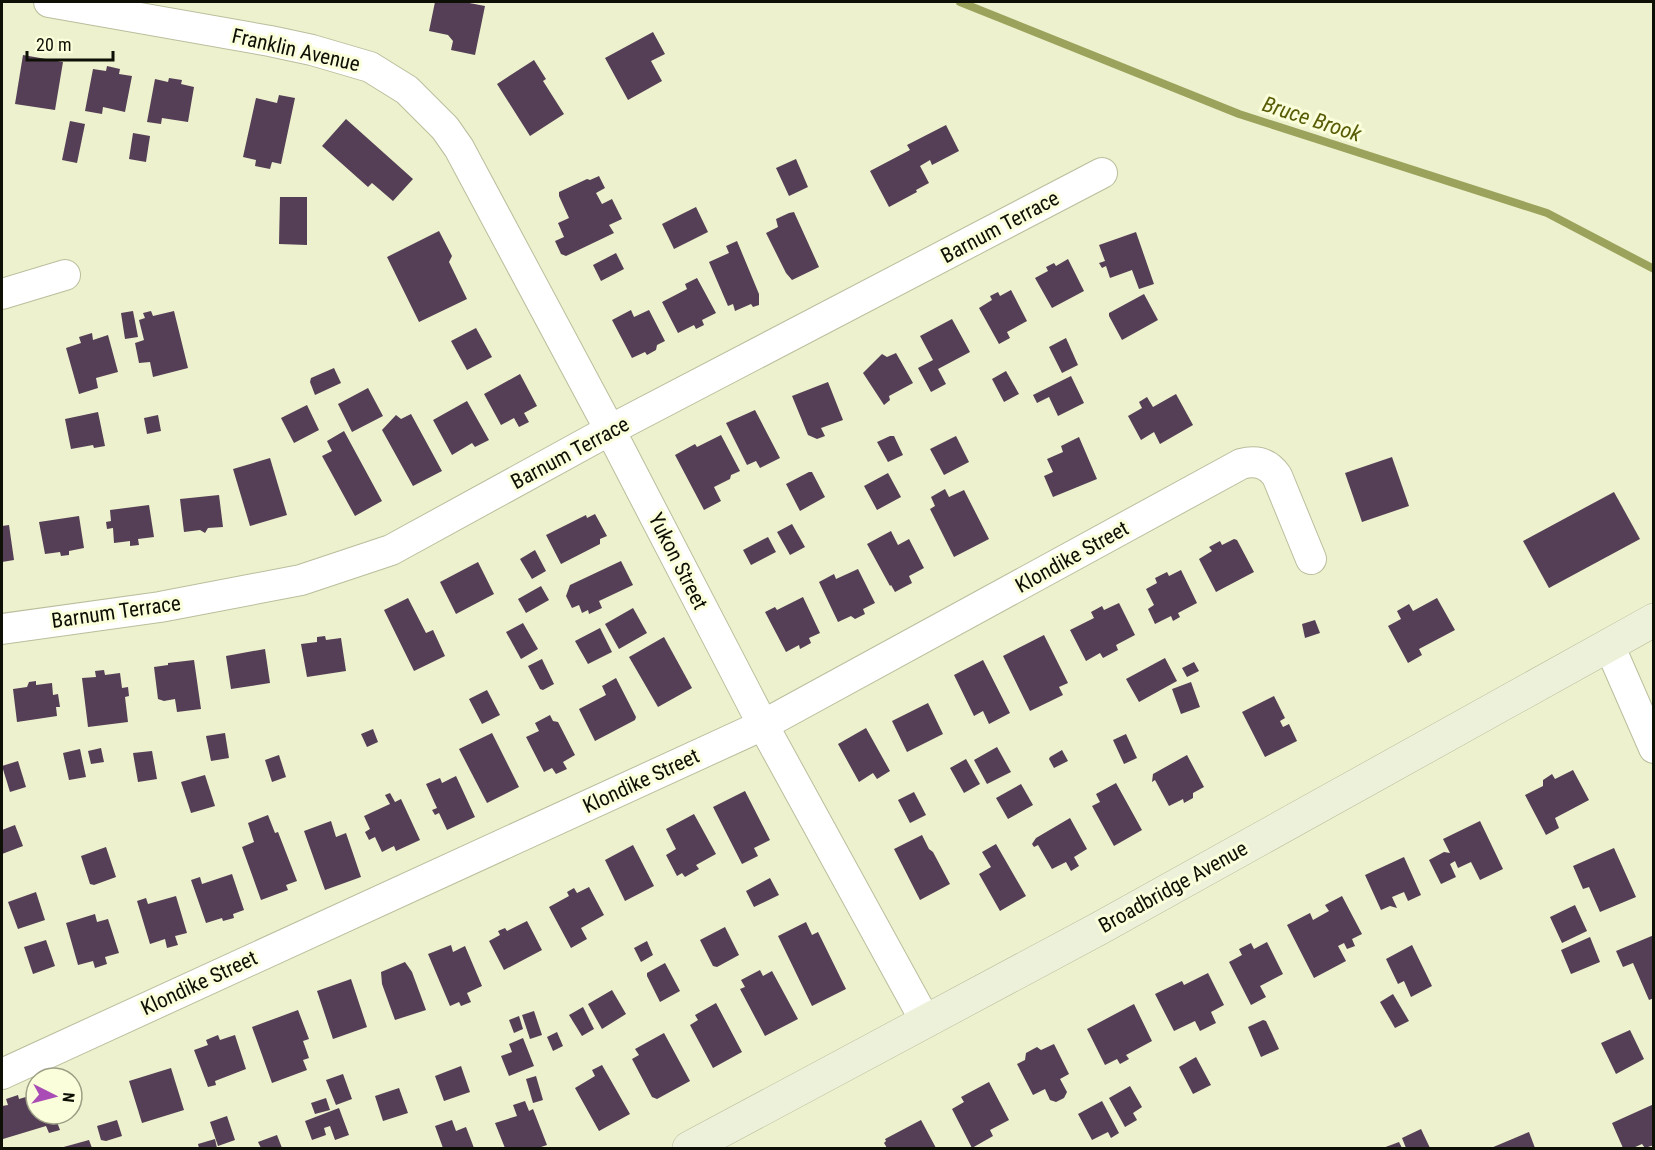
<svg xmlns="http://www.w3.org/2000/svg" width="1655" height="1150" font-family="'Roboto Condensed',sans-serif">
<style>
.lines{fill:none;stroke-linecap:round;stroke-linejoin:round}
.stream{stroke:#9ba25b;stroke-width:8}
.building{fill:#543f56}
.minor-casing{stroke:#babe9c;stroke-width:32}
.secondary-casing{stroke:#babe9c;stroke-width:34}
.minor{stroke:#fff;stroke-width:30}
.secondary{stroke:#eef1da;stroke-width:33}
.labels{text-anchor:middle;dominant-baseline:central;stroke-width:6;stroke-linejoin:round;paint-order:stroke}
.street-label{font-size:21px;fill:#0f1005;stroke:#fafeda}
.water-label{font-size:22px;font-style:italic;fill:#585c06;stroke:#fafeda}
</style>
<rect width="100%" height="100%" fill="#edf1cd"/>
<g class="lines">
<polyline class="stream" points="960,2 1239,114 1547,213 1654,269"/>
</g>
<g class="building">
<polygon points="435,2 464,2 485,6 475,55 451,50 453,41 448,35 429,31"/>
<polygon points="653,32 665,54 651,61 662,81 628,100 605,58"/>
<polygon points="23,55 63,62 55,110 15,104"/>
<polygon points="534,60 546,79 543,81 564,114 530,136 497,84"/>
<polygon points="107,66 120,69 119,74 132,76 125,112 103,107 102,114 85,111 93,69 106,71"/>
<polygon points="169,78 182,80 181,84 194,87 188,122 162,118 161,124 147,122 155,79 168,82"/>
<polygon points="279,95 295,98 281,164 272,162 270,169 255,166 256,160 243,157 256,98 277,103"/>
<polygon points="346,119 413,179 393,201 372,183 368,187 322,146"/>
<polygon points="70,121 85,124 77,163 62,160"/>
<polygon points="946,125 959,151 932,165 930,160 920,166 929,183 916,190 917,192 889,207 870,171 910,150 907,145"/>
<polygon points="133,133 150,136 146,162 129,159"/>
<polygon points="796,159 808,187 789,196 776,168"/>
<polygon points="599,176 605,188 596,193 602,204 612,199 622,219 609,225 614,233 566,256 561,254 555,241 564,237 558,223 569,218 559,196 559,192 587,179 590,180"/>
<polygon points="280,197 307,197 307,245 279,244"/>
<polygon points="696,207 708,232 674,249 662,224"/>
<polygon points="794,212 819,267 792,280 786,273 766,233 778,227 776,219 789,213"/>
<polygon points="439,231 452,256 449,262 467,299 419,322 387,257"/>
<polygon points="1136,232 1154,284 1139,289 1132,270 1110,278 1106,266 1102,268 1099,263 1105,261 1099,245"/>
<polygon points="737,241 759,294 759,305 753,307 751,304 735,311 733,304 728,306 709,262 729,253 726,246"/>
<polygon points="616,253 624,269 601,281 593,265"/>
<polygon points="1068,259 1084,291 1052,308 1035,278 1048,271 1046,267 1054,263 1056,266"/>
<polygon points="697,278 716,313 702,320 704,325 696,329 694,325 678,333 662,302 687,289 685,284"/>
<polygon points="1011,290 1027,321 1007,332 1010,338 999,344 979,308 992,300 990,296 998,292 1000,296"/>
<polygon points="1144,294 1158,320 1122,340 1109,316 1109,313"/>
<polygon points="631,310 634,317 649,310 665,341 657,345 656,350 647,355 645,352 632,358 612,320"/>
<polygon points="133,311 138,337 125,339 121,313"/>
<polygon points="151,311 153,316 174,311 188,368 153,377 150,362 139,363 135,343 144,340 139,320 145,318 143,313"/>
<polygon points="952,319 970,352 938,369 946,384 931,392 918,368 933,360 920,336"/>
<polygon points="476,328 492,357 467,370 451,341"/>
<polygon points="92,333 93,340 108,335 118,372 96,378 98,388 79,394 66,348 81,343 79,337"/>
<polygon points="1066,338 1078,365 1062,373 1049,347"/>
<polygon points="896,353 913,383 889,396 890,400 884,405 863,373 882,354 887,357"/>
<polygon points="334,368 341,383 315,395 310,382 311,378"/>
<polygon points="1006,371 1019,394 1004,402 992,379"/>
<polygon points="520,374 537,406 524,413 529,422 519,427 514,418 501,425 484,394"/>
<polygon points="1071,376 1084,403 1058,416 1049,397 1037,403 1033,395"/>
<polygon points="828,382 843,420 821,428 825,436 817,439 808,435 792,396"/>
<polygon points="368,388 383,416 352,432 338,404"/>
<polygon points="1176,394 1193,425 1160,444 1154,432 1141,440 1128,416 1142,408 1139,402 1147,397 1153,407"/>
<polygon points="467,401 489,440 475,447 472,443 452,455 433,420"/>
<polygon points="307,405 319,430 294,443 281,418"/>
<polygon points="755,410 780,458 760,468 756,461 747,465 726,423"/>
<polygon points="98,412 105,446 94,448 93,445 71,449 65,419"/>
<polygon points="411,414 442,471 413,486 382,430 396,415 401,419"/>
<polygon points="158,415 161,431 147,434 144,418"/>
<polygon points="344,431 382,501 355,516 322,456 332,451 327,441"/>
<polygon points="721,435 740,471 731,475 730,479 714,487 721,501 704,510 675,455 695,444 697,447"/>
<polygon points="890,436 894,436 903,455 888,462 877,442"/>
<polygon points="956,436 969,462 944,475 930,449"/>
<polygon points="1079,437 1097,479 1053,497 1044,476 1053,472 1047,459 1063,452 1061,446"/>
<polygon points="1392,457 1409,506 1362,522 1345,473"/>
<polygon points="270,458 287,515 250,526 233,469"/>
<polygon points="809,472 812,472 825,497 800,511 786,484"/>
<polygon points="888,473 901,497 877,510 864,486"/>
<polygon points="945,489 949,497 964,490 989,539 954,557 930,509 935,506 931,497"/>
<polygon points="1614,492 1640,539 1549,588 1523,541"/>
<polygon points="219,495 223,527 208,528 205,533 200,530 184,532 180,499"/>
<polygon points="149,505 154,537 138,539 139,545 130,546 130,541 114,543 113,528 107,529 106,522 111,521 110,510"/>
<polygon points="595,514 607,536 600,539 600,544 561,564 546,535 586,515 587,518"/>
<polygon points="79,516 84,548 69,551 69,555 61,556 60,552 45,554 39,522"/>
<polygon points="792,524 805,547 790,555 777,532"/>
<polygon points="9,525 14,560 2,562 2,526"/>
<polygon points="891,531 898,545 909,539 924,568 909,576 912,583 895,592 891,585 890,586 867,544"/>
<polygon points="768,537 776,552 751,565 743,550"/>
<polygon points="1234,539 1237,540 1254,572 1216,592 1199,559 1212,551 1209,547 1220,541 1222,545"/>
<polygon points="535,550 546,571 532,579 520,559"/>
<polygon points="621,561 633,585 599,601 602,608 589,614 588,610 582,613 579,605 572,608 566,596 570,585"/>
<polygon points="478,562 494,594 456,614 440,582"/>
<polygon points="858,569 875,603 863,609 865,614 855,619 851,616 838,622 819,582 834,574 836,579"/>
<polygon points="1181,570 1197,603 1178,613 1180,617 1173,621 1171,616 1155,624 1148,609 1154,605 1146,589 1157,583 1155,578 1167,572 1169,576"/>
<polygon points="541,586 549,600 526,613 518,599"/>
<polygon points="803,597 820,633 809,638 811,643 800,649 799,645 786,652 765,612 775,607 777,610"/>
<polygon points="408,598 426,633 433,630 445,656 414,671 384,610"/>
<polygon points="1437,598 1455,630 1419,649 1422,655 1408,663 1388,626 1401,619 1397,611 1409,604 1413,611"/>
<polygon points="1119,603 1135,635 1116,645 1118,650 1103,658 1100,653 1086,661 1070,630 1094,618 1091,612 1102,606 1104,610"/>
<polygon points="633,608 647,633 619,649 605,624"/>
<polygon points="1315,620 1320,633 1305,638 1302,624"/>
<polygon points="523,623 538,649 521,659 506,632"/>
<polygon points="600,628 612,652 588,664 575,641"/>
<polygon points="1044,635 1068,683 1059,687 1063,695 1030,711 1003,656"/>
<polygon points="325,636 326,640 341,638 346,671 307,677 301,644 317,642 317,637"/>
<polygon points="664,637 692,688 658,707 629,657"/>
<polygon points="265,649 270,683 231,689 226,656"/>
<polygon points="1165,658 1177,681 1139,702 1126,679"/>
<polygon points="542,659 554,684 543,690 540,689 528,666"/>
<polygon points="194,660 201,709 177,712 175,699 164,701 158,699 154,667 168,665 168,663"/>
<polygon points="983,660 1010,713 989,724 983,711 974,716 954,675"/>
<polygon points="1194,662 1199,671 1187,677 1182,668"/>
<polygon points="104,670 105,675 120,673 122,688 128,687 129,696 125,697 128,722 88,727 82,678 96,677 95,671"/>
<polygon points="616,678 636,717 635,720 595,741 579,709 606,695 602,686"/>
<polygon points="36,681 36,685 52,683 53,695 58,694 60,707 56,707 57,716 17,722 13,689 27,687 29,682"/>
<polygon points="1191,682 1200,707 1181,714 1172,689"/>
<polygon points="487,690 500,715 482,724 469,699"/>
<polygon points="1274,696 1285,718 1280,721 1283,727 1289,724 1297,741 1265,757 1242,712"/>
<polygon points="928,703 943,734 907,752 892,721"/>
<polygon points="550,715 553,721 558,722 575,755 563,762 567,769 556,774 552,768 544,772 526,737 539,731 535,723"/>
<polygon points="866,728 890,771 877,779 873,773 859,782 838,744"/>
<polygon points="373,729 378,742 367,747 361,734"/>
<polygon points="225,733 229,758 211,761 206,736"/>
<polygon points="492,733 519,787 487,803 459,749"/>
<polygon points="1126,734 1137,758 1124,764 1113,740"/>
<polygon points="997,747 1011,772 987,784 974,760"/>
<polygon points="101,748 104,762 91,764 88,751"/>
<polygon points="80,749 86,777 69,780 63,753"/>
<polygon points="1062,750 1068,761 1054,768 1049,759 1050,757"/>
<polygon points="152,751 157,779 138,782 133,753"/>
<polygon points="279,755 286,777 272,782 265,760"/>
<polygon points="1187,755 1204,787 1193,793 1193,798 1184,803 1183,799 1169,806 1155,780 1152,782 1153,774"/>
<polygon points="966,759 980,784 964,793 950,768"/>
<polygon points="18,761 26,787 10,792 2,766"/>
<polygon points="1573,770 1589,800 1555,818 1559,828 1546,835 1525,795 1543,786 1543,780 1552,774 1555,779"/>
<polygon points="205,775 215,806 191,813 181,782"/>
<polygon points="456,776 475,817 447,830 439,813 435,815 432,810 437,808 426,784 440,778 442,783"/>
<polygon points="1116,783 1142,830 1114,846 1092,806 1100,802 1096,794"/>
<polygon points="1021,784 1033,805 1008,819 996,798"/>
<polygon points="745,791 770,840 754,848 758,856 742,864 713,807"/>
<polygon points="914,792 926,815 910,823 898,800"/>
<polygon points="390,793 395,802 401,799 420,840 396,851 394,846 382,852 375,837 369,840 365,832 370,829 364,816 390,804 385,795"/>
<polygon points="694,814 716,854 696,865 699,869 685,877 682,873 677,876 666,855 676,849 666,829"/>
<polygon points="268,815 275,833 278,832 297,881 286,885 288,890 261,900 242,847 254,842 248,823"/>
<polygon points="1070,818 1087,849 1074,857 1079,866 1071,871 1066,862 1052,869 1038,845 1034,847 1032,844 1036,838"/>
<polygon points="331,821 336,837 346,833 361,877 325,890 304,831"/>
<polygon points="1480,821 1503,869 1480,880 1471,862 1458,868 1455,861 1450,864 1456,877 1441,884 1429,860 1444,852 1450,853 1443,839"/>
<polygon points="15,825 23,846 2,854 2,830"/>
<polygon points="922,835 929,849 933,852 950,884 920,900 894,849"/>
<polygon points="996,844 1026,896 1000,911 979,874 991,867 982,852"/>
<polygon points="633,845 654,886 625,901 605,860"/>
<polygon points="106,847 116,877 94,885 90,884 81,856"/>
<polygon points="1614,848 1636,897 1600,912 1589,887 1583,889 1573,866"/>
<polygon points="1404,857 1421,895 1408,901 1404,892 1392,897 1397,908 1390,906 1381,910 1365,875"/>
<polygon points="232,874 244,910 233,914 234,918 223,921 222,918 206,923 191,880 200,877 202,884"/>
<polygon points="770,878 779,895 754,907 746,891"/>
<polygon points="589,887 604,915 581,928 587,939 571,948 549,907 569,896 567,892 574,888 577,893"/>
<polygon points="36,892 45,920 18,929 8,902"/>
<polygon points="176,896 187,933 175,936 178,945 167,948 165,939 150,944 137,901 146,898 148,904"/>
<polygon points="1342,896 1362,934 1352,939 1355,946 1347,949 1344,943 1338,946 1346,961 1314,978 1287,925 1310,913 1313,920 1329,911 1325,905"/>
<polygon points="1575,905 1587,931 1562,943 1550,917"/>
<polygon points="95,914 97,922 108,919 119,953 105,957 107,964 95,968 93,961 78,965 66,923"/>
<polygon points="527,921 542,950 504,970 489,941 500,935 498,931 505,928 507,931"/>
<polygon points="806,922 812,935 818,932 846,989 812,1006 778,936"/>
<polygon points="725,927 739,955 717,967 713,966 700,940"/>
<polygon points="1654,935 1654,998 1649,1000 1633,963 1623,967 1616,951"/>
<polygon points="1590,937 1600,962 1571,974 1561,950"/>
<polygon points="46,940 55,966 33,974 24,947"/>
<polygon points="647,941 653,955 641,962 634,948"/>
<polygon points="1267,942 1283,974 1260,986 1266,997 1251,1005 1229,962 1242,955 1239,949 1251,943 1254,949"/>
<polygon points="451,945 453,952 465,946 482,986 467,993 471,1002 461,1006 459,1002 450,1006 428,954"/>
<polygon points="1412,945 1432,986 1411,997 1404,981 1398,984 1386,959"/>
<polygon points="405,962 412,972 426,1010 395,1020 382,984 381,972"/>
<polygon points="665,963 680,991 660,1002 647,976 647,973"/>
<polygon points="760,970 763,976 772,971 798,1019 765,1036 740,989 745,987 741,980"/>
<polygon points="1208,973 1224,1005 1211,1012 1216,1023 1200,1031 1195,1021 1174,1031 1155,994 1182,981 1184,985"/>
<polygon points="351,979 367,1027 333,1039 317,991"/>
<polygon points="612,990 626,1014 602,1029 588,1004"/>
<polygon points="1393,994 1409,1021 1395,1028 1380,1002"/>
<polygon points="716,1003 742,1052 713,1068 690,1025 698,1020 695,1015"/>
<polygon points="1134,1004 1152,1041 1126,1055 1129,1059 1120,1064 1117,1059 1105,1065 1087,1029"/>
<polygon points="583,1007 594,1029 582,1036 569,1015"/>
<polygon points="298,1010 309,1039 303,1041 309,1058 303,1060 307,1070 272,1083 252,1027"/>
<polygon points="534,1011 542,1035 530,1039 522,1015"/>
<polygon points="519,1016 523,1029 514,1033 509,1020"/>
<polygon points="1263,1020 1266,1021 1279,1049 1261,1057 1248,1027"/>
<polygon points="1630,1030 1644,1059 1616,1074 1601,1043"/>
<polygon points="557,1032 563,1046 553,1051 547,1037"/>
<polygon points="664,1033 690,1081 657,1099 652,1097 632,1059 639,1055 635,1049"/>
<polygon points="218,1035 220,1040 235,1035 246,1069 215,1081 216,1085 208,1087 194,1050 208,1045 206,1040"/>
<polygon points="523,1038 534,1066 509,1076 501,1056 512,1052 509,1044"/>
<polygon points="1054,1044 1069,1074 1060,1079 1067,1092 1064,1098 1056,1102 1050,1100 1045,1089 1033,1095 1017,1064 1025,1060 1026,1053 1037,1047 1041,1050"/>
<polygon points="1196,1057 1211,1085 1193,1094 1179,1067"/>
<polygon points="602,1065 630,1114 599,1131 575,1088 595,1076 592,1070"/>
<polygon points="461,1066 470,1092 444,1101 435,1076"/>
<polygon points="171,1068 184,1110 142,1123 129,1081"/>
<polygon points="343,1074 352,1099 336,1105 326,1080"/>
<polygon points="536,1076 543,1100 533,1103 526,1079"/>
<polygon points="989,1082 1009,1120 990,1130 993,1136 972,1148 952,1109 964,1102 961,1097"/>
<polygon points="1130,1086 1142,1107 1133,1113 1137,1120 1125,1127 1109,1098"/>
<polygon points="399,1088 408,1113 383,1121 375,1096"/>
<polygon points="36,1094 36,1114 68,1114 69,1118 57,1122 60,1130 49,1133 46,1126 3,1139 2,1132 2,1106 8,1105 6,1099 18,1095 19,1099"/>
<polygon points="326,1098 330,1110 315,1114 311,1103"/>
<polygon points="525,1101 529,1111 533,1109 547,1145 538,1148 505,1148 495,1123 517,1116 513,1105"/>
<polygon points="1102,1101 1119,1133 1111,1138 1108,1132 1092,1140 1078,1114"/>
<polygon points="1654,1104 1654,1145 1645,1148 1642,1144 1633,1148 1623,1148 1612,1123"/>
<polygon points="339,1108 349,1135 335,1140 330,1126 324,1128 326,1135 312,1140 305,1121"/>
<polygon points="227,1116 235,1140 218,1146 210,1122"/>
<polygon points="117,1120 122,1136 106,1141 101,1140 97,1126"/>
<polygon points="452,1120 456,1131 466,1127 474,1148 443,1148 435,1126"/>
<polygon points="921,1120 936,1148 887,1148 884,1143 886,1141 885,1139"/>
<polygon points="1421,1129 1430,1148 1406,1148 1402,1138"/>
<polygon points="1529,1132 1535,1148 1491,1148"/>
<polygon points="277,1135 282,1148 261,1148 258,1142"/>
<polygon points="215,1139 217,1148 199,1148 198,1144"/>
<polygon points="89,1140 92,1148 60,1148"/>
<polygon points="1399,1142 1402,1148 1383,1148"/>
</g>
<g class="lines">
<defs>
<g id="minor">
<polyline points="49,2 270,41 312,50 370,67 407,90 445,128 459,148 610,430 763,725 926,1022"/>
<polyline points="2,294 65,275"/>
<polyline points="2,629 160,607 301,580 391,550 610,430 1102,173"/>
<polyline points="1609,645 1654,748"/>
<path d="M2 1074 763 725 1241 464C1256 460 1268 463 1277 476L1311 559"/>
</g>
<polyline id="secondary" points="689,1148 1100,928 1654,620"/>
</defs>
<use href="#minor" class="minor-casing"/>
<use href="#secondary" class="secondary-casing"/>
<use href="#minor" class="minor"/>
<use href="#secondary" class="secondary"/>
</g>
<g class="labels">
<g class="street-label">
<text transform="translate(296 50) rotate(13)">Franklin Avenue</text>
<text transform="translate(1000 227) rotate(-28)">Barnum Terrace</text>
<text transform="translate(570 453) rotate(-28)">Barnum Terrace</text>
<text transform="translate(1072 557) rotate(-29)">Klondike Street</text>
<text transform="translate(678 561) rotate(63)">Yukon Street</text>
<text transform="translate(116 612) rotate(-8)">Barnum Terrace</text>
<text transform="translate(641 781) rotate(-25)">Klondike Street</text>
<text transform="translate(1173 887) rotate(-29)">Broadbridge Avenue</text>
<text transform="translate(199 983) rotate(-25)">Klondike Street</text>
</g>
<g class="water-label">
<text transform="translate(1312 119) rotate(18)">Bruce Brook</text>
</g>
</g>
<rect width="1655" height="1150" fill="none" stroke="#0f1005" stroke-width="6"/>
<g transform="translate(54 1096) rotate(96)"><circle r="28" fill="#fafeda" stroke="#9c9f85" stroke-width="1.5"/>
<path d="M0-4.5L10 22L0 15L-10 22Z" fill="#aa4cb6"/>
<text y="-9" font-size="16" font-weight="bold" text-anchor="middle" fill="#0f1005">N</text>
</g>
<path d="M27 51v9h86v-9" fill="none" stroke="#0f1005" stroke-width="3"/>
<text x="36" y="51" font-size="18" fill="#0f1005" stroke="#fafeda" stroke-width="4.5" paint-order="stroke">20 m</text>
</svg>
